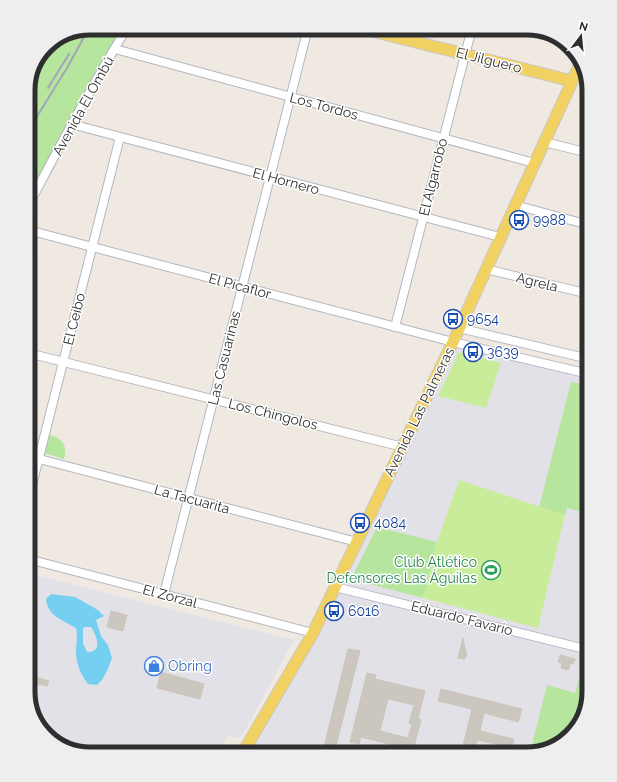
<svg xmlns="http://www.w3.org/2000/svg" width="617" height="782" font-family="Raleway,sans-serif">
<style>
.industrial{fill:#e3e1e8}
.green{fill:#b6e59e}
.pitch{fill:#c9ec9a}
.water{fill:#75cff0;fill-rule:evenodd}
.building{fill:#cbc7bf;stroke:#cbc5ba;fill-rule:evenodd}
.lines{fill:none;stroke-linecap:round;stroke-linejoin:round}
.minor-casing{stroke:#b4b7c1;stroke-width:10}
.major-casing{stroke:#c9c9c9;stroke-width:13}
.minor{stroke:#fff;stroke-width:8}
.major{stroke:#f2d163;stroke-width:11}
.rail{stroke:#a3a6b8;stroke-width:2}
.labels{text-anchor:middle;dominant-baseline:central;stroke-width:3;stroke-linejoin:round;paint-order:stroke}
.street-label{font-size:14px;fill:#2e2e2e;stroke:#fff}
.transit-label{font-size:14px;fill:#164399;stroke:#fff;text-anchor:start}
.leisure-label{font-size:14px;fill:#27864d;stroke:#fff;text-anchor:end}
.shop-label{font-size:14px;fill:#366cbe;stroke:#fff;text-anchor:start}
.rim{fill:none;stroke:#2e2e2e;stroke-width:5}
</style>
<rect width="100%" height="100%" fill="#efe9e1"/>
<g class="industrial">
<polygon points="453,342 589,374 589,693 581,723 561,744 528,754 242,754 313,633"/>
<polygon points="28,573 294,640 241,738 227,736 217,754 86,754 59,746 38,726 28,692"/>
</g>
<g class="green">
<polygon points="90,28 127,28 28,206 28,85 49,43"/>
<polygon points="571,382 589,385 589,455 585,470 589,472 589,505 587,513 567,508 565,515 539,507"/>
<path d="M49 435C62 437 68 446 64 459L44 453Z"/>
<polygon points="377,527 437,542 423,598 351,579"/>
<polygon points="583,665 589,667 589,693 581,723 561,744 530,753 547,685 575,693"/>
</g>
<g class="pitch">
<polygon points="459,352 501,363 486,408 438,396"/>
<polygon points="459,480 565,515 538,628 423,598 437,542"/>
</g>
<path class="water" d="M51 594 75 597 98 610 104 616 96 620 101 636 108 645 112 658 108 669 102 680 97 685 88 684C80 674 76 663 76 651 76 642 78 637 76 628 63 620 47 616 46 599ZM86 627H91C97 636 103 653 87 652L83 643V628Z"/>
<g class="building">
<polygon points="111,611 127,615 123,631 107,627"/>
<polygon points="463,638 466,653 467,653 465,659 458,658"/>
<polygon points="348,649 360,651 335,750 324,747"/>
<polygon points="560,655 575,659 573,664 570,663 569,670 561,668 562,663 558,662"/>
<polygon points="161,672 204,684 200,699 157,688"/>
<path d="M367 673 376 675 375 679 425 691 418 719 421 720 413 750 361 737 359 744 350 742ZM388 699 414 705 409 723 412 724 408 738 380 731Z"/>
<polygon points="28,675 49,681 47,686 28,682"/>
<polygon points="441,689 522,709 518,722 484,713 480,731 514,739 512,748 477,740 474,754 461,754 472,709 438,701"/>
<polygon points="428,746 452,752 452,754 426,754"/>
</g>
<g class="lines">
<defs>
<g id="minor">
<polyline points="115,49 534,163"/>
<polyline points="71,124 500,237"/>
<polyline points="544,142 589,153"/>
<polyline points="515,205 589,225"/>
<path d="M28 206C60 146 91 86 127 28"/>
<polyline points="28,230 453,342 589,374"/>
<polyline points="486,269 589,294"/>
<polyline points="395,327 472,28"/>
<polyline points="459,328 589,359"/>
<polyline points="28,353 403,447"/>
<polyline points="28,456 357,542"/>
<polyline points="28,501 120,137"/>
<polyline points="28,559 313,633"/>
<polyline points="335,587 589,650"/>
<polyline points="164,594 308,28"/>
</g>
<g id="major">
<polyline points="360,28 572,81"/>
<polyline points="242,754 313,633 453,342 581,62"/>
</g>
</defs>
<use href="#minor" class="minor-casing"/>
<use href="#major" class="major-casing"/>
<use href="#minor" class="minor"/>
<use href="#major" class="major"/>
<g class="rail">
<polyline points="48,88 69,54"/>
<polyline points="28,131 67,68 89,28"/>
</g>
</g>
<defs>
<symbol id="bus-ring" viewBox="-11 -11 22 22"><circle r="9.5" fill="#fff" stroke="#1a4fb4" stroke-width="1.5"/><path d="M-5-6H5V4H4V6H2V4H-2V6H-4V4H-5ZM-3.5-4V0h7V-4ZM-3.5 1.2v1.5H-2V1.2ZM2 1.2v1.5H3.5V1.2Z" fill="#1a4fb4"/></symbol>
<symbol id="stadium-ring" viewBox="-11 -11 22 22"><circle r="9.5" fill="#fff" stroke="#2e9e5b" stroke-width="1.5"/><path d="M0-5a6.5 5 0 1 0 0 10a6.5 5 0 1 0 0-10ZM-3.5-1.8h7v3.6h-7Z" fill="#2e9e5b"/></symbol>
<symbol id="shop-ring" viewBox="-11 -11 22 22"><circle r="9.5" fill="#fff" stroke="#3f7fe0" stroke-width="1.5"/><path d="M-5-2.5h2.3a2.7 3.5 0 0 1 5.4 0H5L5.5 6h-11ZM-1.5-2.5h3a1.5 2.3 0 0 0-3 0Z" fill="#3f7fe0"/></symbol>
</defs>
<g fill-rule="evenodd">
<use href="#bus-ring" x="508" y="209" width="22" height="22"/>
<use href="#bus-ring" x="442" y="308" width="22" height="22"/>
<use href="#bus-ring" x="462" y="341" width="22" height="22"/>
<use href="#bus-ring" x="349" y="512" width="22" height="22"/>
<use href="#stadium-ring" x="480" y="559" width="22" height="22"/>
<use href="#bus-ring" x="323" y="600" width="22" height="22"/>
<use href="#shop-ring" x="143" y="655" width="22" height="22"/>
</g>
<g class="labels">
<g class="street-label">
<text transform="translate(489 60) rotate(14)">El Jilguero</text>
<text transform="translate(83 106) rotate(-61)">Avenida El Ombú</text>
<text transform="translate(324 106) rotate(15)">Los Tordos</text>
<text transform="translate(433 177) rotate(-76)">El Algarrobo</text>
<text transform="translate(286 181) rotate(15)">El Hornero</text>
<text transform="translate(537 282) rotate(14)">Agrela</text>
<text transform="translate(240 286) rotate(15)">El Picaflor</text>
<text transform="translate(74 319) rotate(-76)">El Ceibo</text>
<text transform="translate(224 358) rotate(-76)">Las Casuarinas</text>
<text transform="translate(419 412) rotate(-64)">Avenida Las Palmeras</text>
<text transform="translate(273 414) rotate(14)">Los Chingolos</text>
<text transform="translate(192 499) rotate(15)">La Tacuarita</text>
<text transform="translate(170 596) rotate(15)">El Zorzal</text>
<text transform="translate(462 618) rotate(14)">Eduardo Favario</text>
</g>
<g class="transit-label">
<text x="533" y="220">9988</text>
<text x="467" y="319">9654</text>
<text x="487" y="352">3639</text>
<text x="374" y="523">4084</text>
<text x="348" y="611">6016</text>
</g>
<g class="leisure-label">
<text x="477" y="562">Club Atlético<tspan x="477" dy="16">Defensores Las Águilas</tspan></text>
</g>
<g class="shop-label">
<text x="168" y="666">Obring</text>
</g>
</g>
<path d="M0 0H617V782H0ZM90 35H527A55 55 0 0 1 582 90V692A55 55 0 0 1 527 747H90A55 55 0 0 1 35 692V90A55 55 0 0 1 90 35Z" fill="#eee" fill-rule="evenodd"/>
<path class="rim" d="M90 35H527A55 55 0 0 1 582 90V692A55 55 0 0 1 527 747H90A55 55 0 0 1 35 692V90A55 55 0 0 1 90 35Z"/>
<g transform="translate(581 36) rotate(16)" stroke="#ffffff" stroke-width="3" paint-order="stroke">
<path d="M0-3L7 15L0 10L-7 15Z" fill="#2e2e2e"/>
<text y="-6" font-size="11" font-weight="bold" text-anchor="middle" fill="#2e2e2e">N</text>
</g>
</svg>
